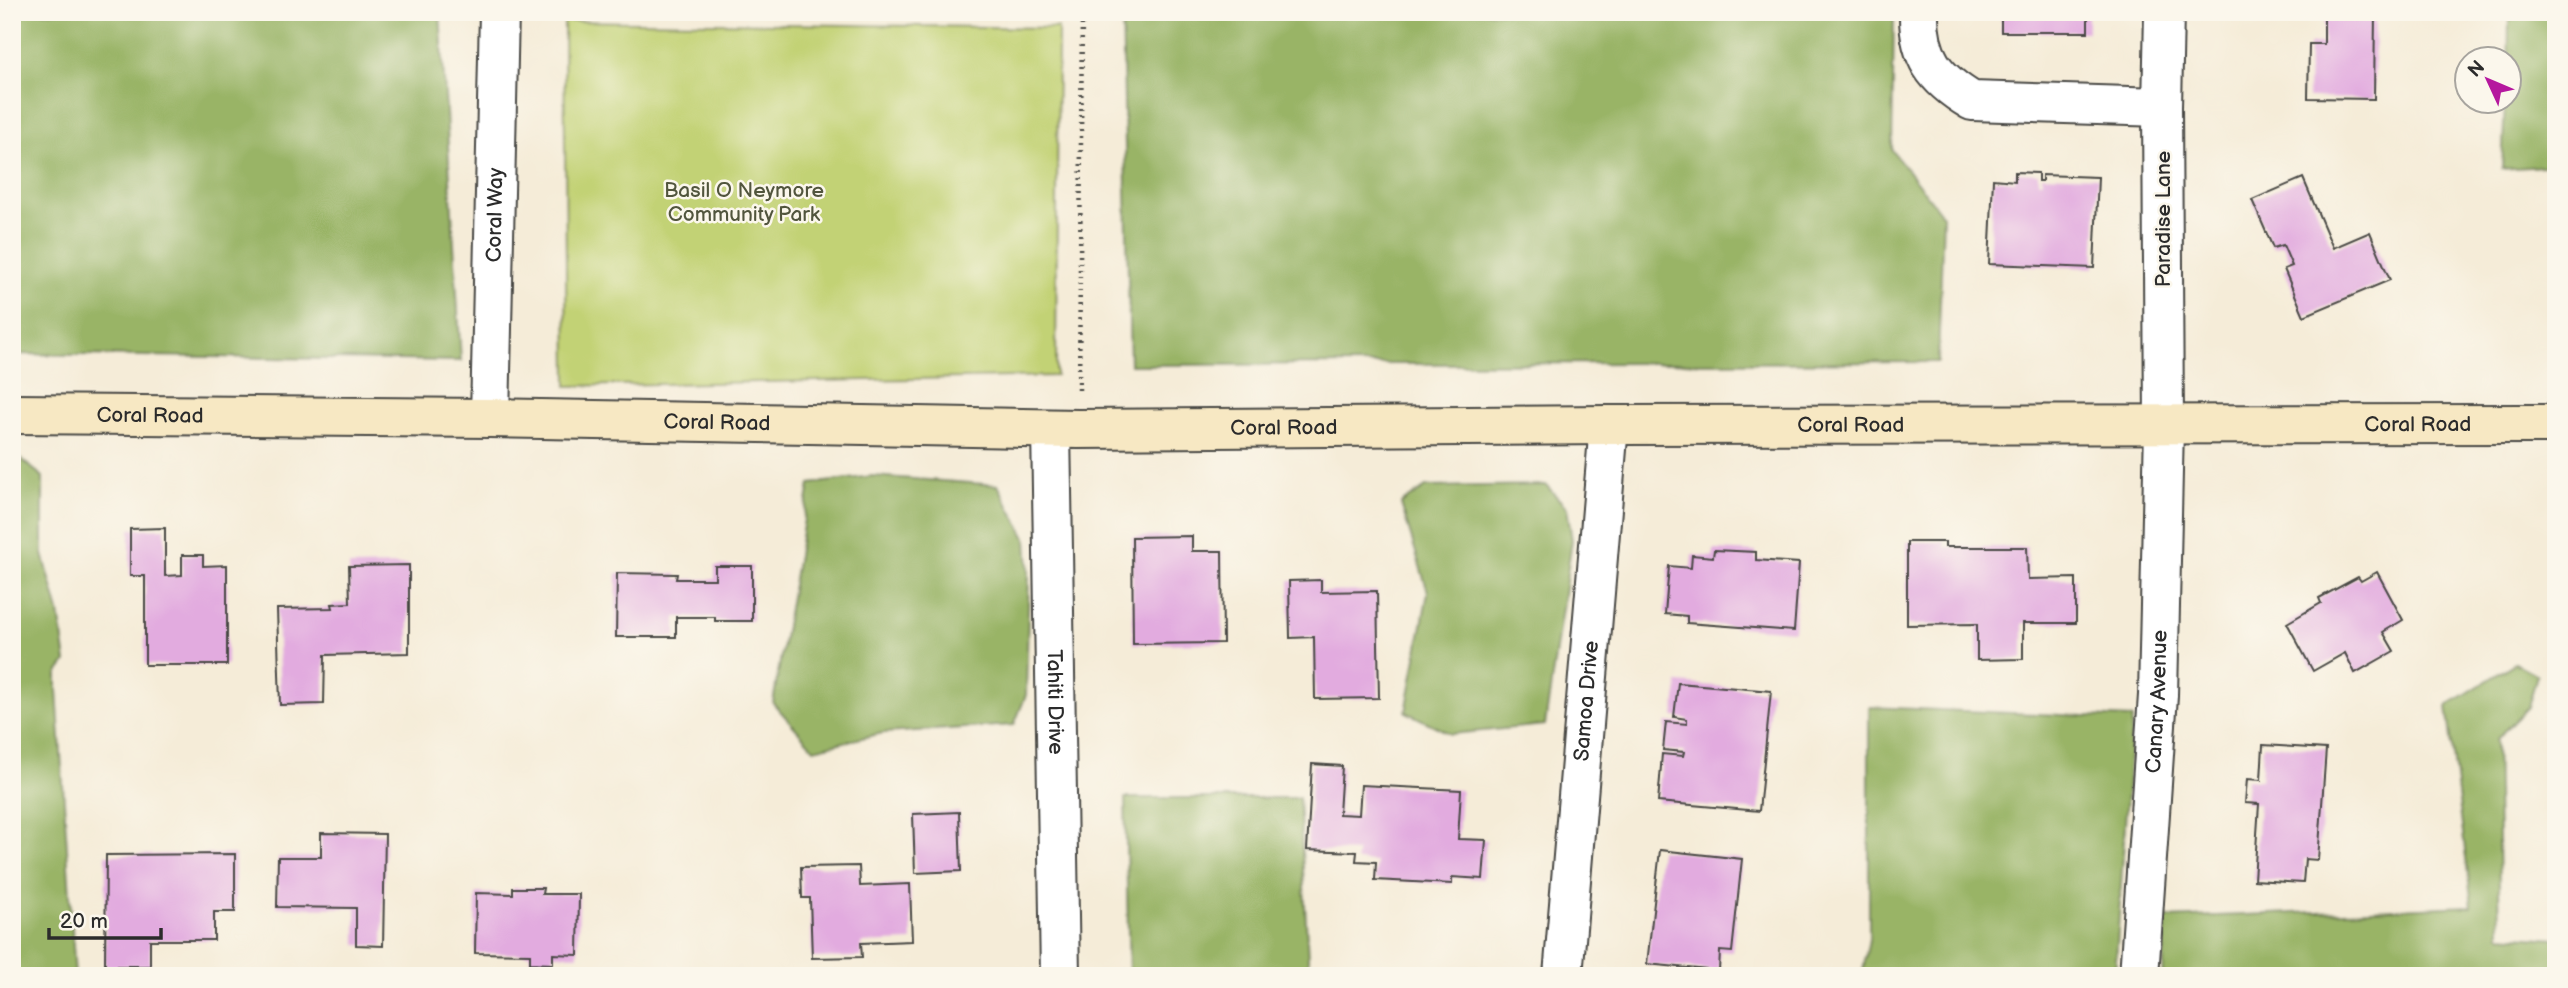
<svg xmlns="http://www.w3.org/2000/svg" width="2568" height="988" font-family="'Balsamiq Sans',sans-serif">
<style>
.green{fill:#c2d274;stroke:#767e50;stroke-width:2}
.forest{fill:#99b466;stroke:#627048;stroke-width:2}
.building{fill:#e2abdf}
.lines{fill:none;stroke-linecap:round;stroke-linejoin:round}
.street-casing{stroke:#494845;stroke-width:42}
.secondary-casing{stroke:#494845;stroke-width:42}
.path{stroke:#494845;stroke-width:4.5;stroke-dasharray:2 5;stroke-linecap:butt}
.street{stroke:#fff;stroke-width:38}
.secondary{stroke:#f7e8c3;stroke-width:38}
.labels{text-anchor:middle;dominant-baseline:central;stroke-width:5;stroke-linejoin:round;paint-order:stroke}
.park-label{font-size:21px;fill:#51553d;stroke:#fbf7ec}
.street-label{font-size:21px;fill:#2b2b2b;stroke:#fbf7ec}
</style>
<rect width="100%" height="100%" fill="#fbf7ec"/>
<filter id="ink" filterUnits="userSpaceOnUse"><feTurbulence type="fractalNoise" baseFrequency=".0143" numOctaves="2"/><feDisplacementMap in="SourceGraphic" scale="14" xChannelSelector="R" yChannelSelector="G"/><feConvolveMatrix kernelMatrix="1 2 1 2 8 2 1 2 1" color-interpolation-filters="sRGB"/></filter>
<filter id="wash" filterUnits="userSpaceOnUse"><feTurbulence type="fractalNoise" baseFrequency=".00686" numOctaves="4" result="noise"/><feDisplacementMap in="SourceGraphic" scale="28" xChannelSelector="R" yChannelSelector="G"/><feGaussianBlur stdDeviation="1.57" result="paint"/><feColorMatrix in="noise" values="0 0 0 0 0 0 0 0 0 0 0 0 0 0 0 0 0 1.4 0 .05"/><feComposite in="paint" operator="in"/></filter>
<g filter="url(#wash)">
<rect width="100%" height="100%" fill="#f5ecd8"/>
<polygon class="green" points="564,21 1058,28 1056,376 567,386"/>
<g class="forest">
<polygon points="12,12 440,12 461,361 12,354"/>
<polygon points="1122,12 1894,12 1892,150 1943,216 1938,362 1130,365"/>
<polygon points="2509,12 2556,12 2556,165 2502,169 2505,102 2508,102"/>
<polygon points="12,455 21,459 43,477 43,554 59,612 66,662 57,674 57,689 75,976 12,976"/>
<polygon points="872,476 998,485 1027,540 1029,571 1026,695 1014,725 883,733 814,749 773,703 810,484"/>
<polygon points="1546,485 1567,508 1572,540 1545,725 1451,734 1406,712 1428,592 1401,504 1426,487"/>
<polygon points="2515,663 2537,675 2528,707 2496,739 2500,935 2556,939 2556,976 2163,976 2166,918 2472,906 2447,706"/>
<polygon points="1869,707 2132,718 2115,976 1862,976 1869,939"/>
<polygon points="1125,798 1299,798 1309,976 1129,976"/>
</g>
<g id="blocks">
<g class="building">
<rect x="2001" y="12" width="87" height="20"/>
<polygon points="2285,12 2375,12 2374,99 2308,98 2309,44 2324,44 2324,15 2284,15"/>
<polygon points="2015,172 2038,173 2038,181 2042,181 2042,175 2098,177 2094,268 1989,264 1993,179 2015,181"/>
<polygon points="2303,178 2333,248 2370,232 2390,280 2304,316 2284,269 2292,266 2283,245 2273,248 2252,200"/>
<polygon points="165,528 165,576 182,575 182,555 203,555 203,566 227,565 227,665 145,665 145,576 130,576 130,529"/>
<polygon points="1192,536 1192,551 1222,551 1223,643 1133,644 1132,537"/>
<polygon points="1907,542 1945,542 1945,547 2027,547 2028,579 2076,578 2076,623 2023,623 2023,659 1977,660 1977,624 1907,625"/>
<polygon points="1714,550 1756,552 1756,560 1799,563 1794,631 1687,623 1687,616 1665,614 1669,566 1691,568 1692,555 1713,557"/>
<polygon points="409,565 409,653 325,655 324,704 280,705 277,609 333,608 332,604 350,603 349,566"/>
<polygon points="715,566 752,566 752,621 715,621 715,617 676,617 676,637 616,637 617,573 677,574 676,579 715,579"/>
<polygon points="2377,572 2403,620 2383,632 2394,651 2355,673 2345,653 2313,671 2287,623 2321,603 2319,598 2358,577 2361,581"/>
<polygon points="1321,580 1321,592 1377,591 1379,698 1315,699 1314,637 1290,638 1289,581"/>
<polygon points="1678,683 1771,691 1759,811 1658,802 1662,754 1683,756 1684,752 1663,750 1666,722 1687,724 1687,719 1674,717"/>
<polygon points="2263,745 2326,749 2318,860 2305,859 2303,883 2254,880 2259,804 2245,803 2247,779 2261,780"/>
<polygon points="1312,764 1342,766 1339,814 1359,815 1361,785 1461,790 1458,839 1486,840 1483,879 1452,877 1452,884 1375,880 1376,862 1356,861 1357,852 1307,850"/>
<polygon points="959,812 961,871 915,873 913,814"/>
<polygon points="321,833 385,834 383,946 356,945 356,908 277,907 278,857 321,857"/>
<polygon points="1660,850 1742,859 1732,952 1720,951 1719,971 1647,964"/>
<polygon points="235,854 235,912 214,912 214,940 150,940 150,966 105,966 106,855"/>
<polygon points="859,866 860,886 910,884 912,941 861,943 862,957 812,958 810,898 802,898 801,867"/>
<polygon points="513,888 543,888 542,894 579,894 578,955 553,954 553,964 530,963 530,954 475,953 476,893 513,894"/>
</g>
</g>
</g>
<g filter="url(#ink)">
<use href="#blocks" fill-opacity="0" stroke="#494845" stroke-width="2"/>
<g class="lines">
<defs>
<g id="street">
<path d="M1919 12C1918 57 1935 79 1972 101L2162 107"/>
<path id="s1" d="M490 418 499 12"/>
<path id="s2" d="M1051 429 1060 976"/>
<path id="s3" d="M1563 976 1609 425"/>
<path id="s4" d="M2139 976 2158 695 2164 426 2162 107 2164 12"/>
</g>
<g id="secondary">
<path id="s5" d="M12 414 490 418 1078 429 1609 425 2556 424"/>
</g>
</defs>
<use href="#street" class="street-casing"/>
<use href="#secondary" class="secondary-casing"/>
<polyline class="path" points="1079,390 1082,12"/>
<use href="#street" class="street"/>
<use href="#secondary" class="secondary"/>
</g>
</g>
<g class="labels">
<g class="park-label">
<text x="744" y="190">Basil O Neymore<tspan x="744" dy="24">Community Park</tspan></text>
</g>
<g class="street-label">
<text stroke="none"><textPath href="#s1" startOffset="203">Coral Way</textPath></text>
<text transform="translate(2163 219) rotate(-90)">Paradise Lane</text>
<text stroke="none"><textPath href="#s5" startOffset="138">Coral Road</textPath></text>
<text stroke="none"><textPath href="#s5" startOffset="705">Coral Road</textPath></text>
<text stroke="none"><textPath href="#s5" startOffset="1839">Coral Road</textPath></text>
<text stroke="none"><textPath href="#s5" startOffset="2406">Coral Road</textPath></text>
<text stroke="none"><textPath href="#s5" startOffset="1272">Coral Road</textPath></text>
<text stroke="none"><textPath href="#s3" startOffset="276">Samoa Drive</textPath></text>
<text stroke="none"><textPath href="#s4" startOffset="275">Canary Avenue</textPath></text>
<text stroke="none"><textPath href="#s2" startOffset="273">Tahiti Drive</textPath></text>
</g>
</g>
<rect width="2568" height="988" fill="none" stroke="#fbf7ec" stroke-width="42"/>
<g transform="translate(2488 80) rotate(314)"><circle r="33" fill="#fbf7ec" stroke="#a8a59f" stroke-width="2"/>
<path d="M0-5L12 26L0 18L-12 26Z" fill="#b5179e"/>
<text y="-10" font-size="19" font-weight="bold" text-anchor="middle" fill="#2b2b2b">N</text>
</g>
<path d="M49 928v10h112v-10" fill="none" stroke="#2b2b2b" stroke-width="3.5"/>
<text x="60" y="928" font-size="21" fill="#2b2b2b" stroke="#fbf7ec" stroke-width="5" paint-order="stroke">20 m</text>
</svg>
